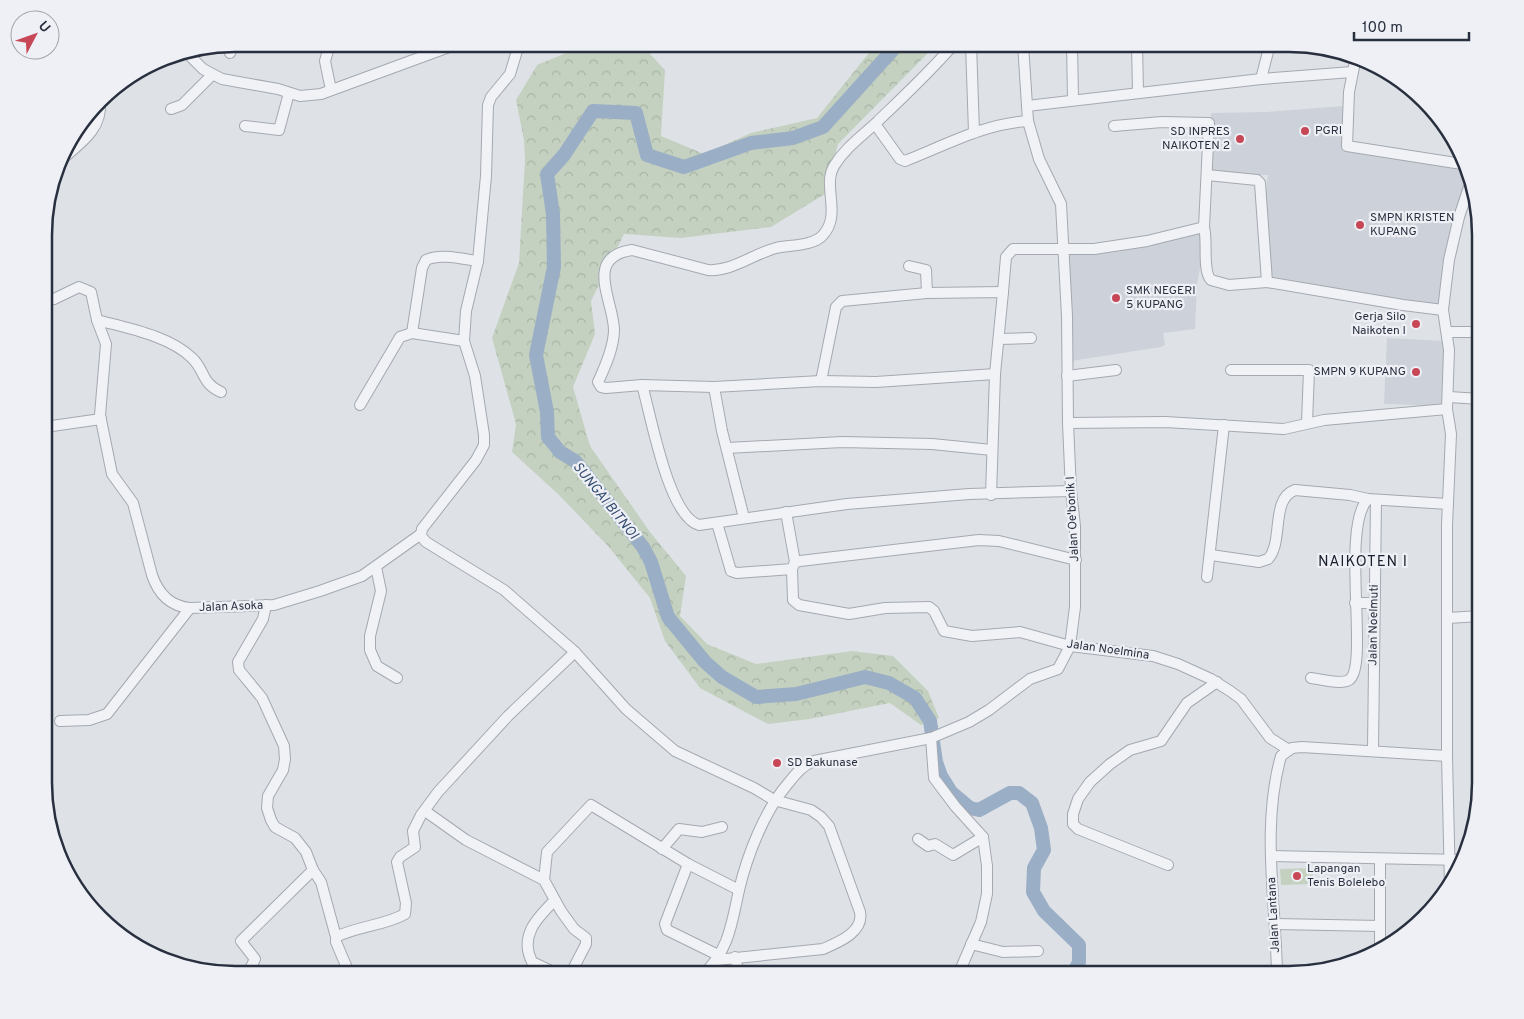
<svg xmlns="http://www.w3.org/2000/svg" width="1524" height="1019" font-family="Overpass,sans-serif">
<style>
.built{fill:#cdd1d9}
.forest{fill:url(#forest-crowns)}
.garden{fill:#c4d1c0}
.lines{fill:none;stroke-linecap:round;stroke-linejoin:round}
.river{stroke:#9aaec6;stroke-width:14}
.minor-casing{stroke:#a4a9b1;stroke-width:12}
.minor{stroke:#f1f2f6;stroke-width:10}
.poi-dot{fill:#c84756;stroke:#eef0f5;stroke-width:2}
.labels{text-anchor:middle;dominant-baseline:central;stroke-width:4.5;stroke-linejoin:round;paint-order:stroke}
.poi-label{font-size:12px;fill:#282f3e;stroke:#eef0f5;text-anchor:start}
.street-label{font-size:12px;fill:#282f3e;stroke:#eef0f5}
.water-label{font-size:14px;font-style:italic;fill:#344c70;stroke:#eef0f5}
.quarter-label{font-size:15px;letter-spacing:1px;fill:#1a202e;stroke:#eef0f5}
.rim{fill:none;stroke:#282f3e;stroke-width:2.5}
</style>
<defs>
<pattern id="forest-crowns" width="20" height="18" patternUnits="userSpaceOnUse" patternTransform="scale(1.25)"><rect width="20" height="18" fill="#c4d1c0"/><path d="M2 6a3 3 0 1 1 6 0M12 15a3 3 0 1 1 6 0" fill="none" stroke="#a8b4a6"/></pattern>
</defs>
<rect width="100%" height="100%" fill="#dee2e7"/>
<g class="built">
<polygon points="1343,106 1342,149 1463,167 1467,182 1463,192 1440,307 1270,278 1264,207 1268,175 1212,175 1211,113 1267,112"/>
<polygon points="1194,231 1201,234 1202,259 1197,283 1195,329 1163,333 1165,345 1161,347 1071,361 1069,254 1152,246 1152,244"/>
<polygon points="1387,338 1447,341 1445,406 1384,404"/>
</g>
<polygon class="forest" points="604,44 641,44 665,70 661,136 704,154 751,133 817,118 876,44 937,44 838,144 825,194 771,227 681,238 624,234 591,301 595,334 573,387 590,446 650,532 686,576 680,616 707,644 756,664 852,651 893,656 928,691 939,718 921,725 890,703 810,719 768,724 700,688 665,641 650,598 608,546 559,495 512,452 516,424 492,338 519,263 525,159 524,140 516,100 537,65 583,46"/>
<polygon class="garden" points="1313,868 1313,884 1281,885 1280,869"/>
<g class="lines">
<polyline class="river" points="898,44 823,127 793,138 751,143 684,167 647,155 636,113 593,111 564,155 547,174 553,214 554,267 536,355 547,412 548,437 560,452 575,461 581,468 643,547 651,562 668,617 705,662 722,677 756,697 796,694 865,677 889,683 915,698 930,721 936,762 941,776 951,792 970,808 979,810 1010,793 1019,793 1032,803 1041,828 1044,850 1034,868 1033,892 1044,911 1079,945 1079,962 1073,975"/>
<defs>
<g id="minor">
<polyline points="330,44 325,61 331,90"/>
<path d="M519 44 510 74 491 97 488 105 486 176 478 261 466 311 464 341 475 376 484 435V445L476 460 422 529 421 536 426 542 504 590 575 652 626 709 675 751 754 788 774 800 811 810 821 817 829 826 860 912C864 932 839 942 823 949L717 960"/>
<path d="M954 44C930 72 903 97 877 122 862 136 845 148 834 166 822 186 842 214 823 235 814 246 789 245 776 248 753 254 731 272 708 270L632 250C583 257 614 302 614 330 614 347 605 367 598 382L601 387 606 388 642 385 714 387 821 381 876 382 995 374"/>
<polyline points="971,44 974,132"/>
<polyline points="1023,44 1028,121 1039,159 1061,204 1067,316 1068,423"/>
<polyline points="1072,44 1073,99"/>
<polyline points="1137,44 1138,92"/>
<polyline points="187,53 203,69 222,79 278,89 300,96 321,94 457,44"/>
<polyline points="230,53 234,44"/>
<polyline points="1356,57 1349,92 1347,146 1462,164"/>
<polyline points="1261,79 1270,44"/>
<polyline points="1027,106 1261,79 1352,72"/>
<polyline points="171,109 182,105 212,75"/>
<path d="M875 124 900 159 905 161C946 145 983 124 1028 121"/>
<polyline points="245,126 279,130 289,93"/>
<path d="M60 161C79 144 102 130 100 103"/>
<polyline points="1207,175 1257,180 1260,183 1267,282 1403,305 1443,310"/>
<path d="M1204 227C1208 241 1202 271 1211 280L1229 285 1267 282"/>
<polyline points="909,266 926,270 927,293"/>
<polyline points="1003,292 1006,257 1013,249 1094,249 1147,241 1204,227 1209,123 1162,122 1114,126"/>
<path d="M45 297 54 299 79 287 91 292 97 320 106 344 100 415 112 474 133 503 152 575C158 593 169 606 190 608L274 605 320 591 362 576 421 534"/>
<path d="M97 320C127 328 170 336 192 358 205 370 201 383 221 392"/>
<polyline points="1447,332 1480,332"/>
<path d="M412 333 422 268 426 260C440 253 463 259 478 261"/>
<polyline points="999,339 1031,338"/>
<polyline points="1231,370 1309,370 1307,423"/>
<polyline points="1067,376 1116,370"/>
<polyline points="821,381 836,307 842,301 927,293 1003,292 995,374 991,495"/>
<path d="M642 385C651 415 668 516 699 525L847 504 969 494 1071 491"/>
<polyline points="714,387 722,431 744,518"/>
<polyline points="1449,397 1480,399"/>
<polyline points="360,405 400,337 412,333 464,341"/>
<polyline points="45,427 101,419"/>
<polyline points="727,448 842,442 932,444 992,450"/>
<polyline points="786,512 795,562"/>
<polyline points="717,523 731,571 737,573 792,569 795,562 800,561 979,540 999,541 1076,560"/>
<path d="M1211 555 1259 562 1268 559C1284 542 1270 499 1295 490L1350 495 1368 499 1448 504"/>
<polyline points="376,567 381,591 370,636 370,650 377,666 397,678"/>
<polyline points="792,569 793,600 799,605 849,614 885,608 929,607 934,611 944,631 972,636 1020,632 1070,646 1153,656 1178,664 1211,679 1230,691 1241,699 1270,738 1289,750"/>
<polyline points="1207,577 1224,425"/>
<polyline points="1355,603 1374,603"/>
<polyline points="266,605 263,619 238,662 239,670 262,698 284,746 285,759 283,770 268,796 267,808 271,820 275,827 295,838 306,852 313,870 321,882 336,937"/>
<polyline points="1448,618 1480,616"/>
<path d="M1311 678C1320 679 1341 685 1349 680 1370 667 1340 527 1368 499"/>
<polyline points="60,721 89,720 107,714 190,608"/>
<polyline points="931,738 934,778 955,806 983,837 987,866 987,894 981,922 958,975"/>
<polyline points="1373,750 1376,500"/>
<polyline points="425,811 466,840 544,880 561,911 574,929 586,938 586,944 570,975"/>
<polyline points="918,839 928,846 935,844 953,855 983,837"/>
<polyline points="662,849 679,829 702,832 722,827"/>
<polyline points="1271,856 1463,860"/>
<polyline points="1380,859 1380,951"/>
<polyline points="688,864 665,924 667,930 720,956"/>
<polyline points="1168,865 1078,829 1073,824 1073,814 1078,799 1090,782 1110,764 1130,750 1161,741 1187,703 1217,682"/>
<polyline points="544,880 547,852 591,805 688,864 739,890"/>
<polyline points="1450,886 1447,756 1447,525 1451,434 1447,409 1449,350 1443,310 1449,260 1459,217 1469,187"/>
<path d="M554 901C537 918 519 936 532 962L560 975"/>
<polyline points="1275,924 1380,926"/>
<polyline points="971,944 1003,952 1038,951"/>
<polyline points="735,957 739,975"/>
<polyline points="247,975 255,959 241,941 313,870"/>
<path d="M350 975 336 942V937C358 926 383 926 405 914L406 903 397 862 400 857 415 847 413 831 421 815 438 792 508 716 575 652"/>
<path d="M702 975C729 952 732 922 739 890 747 856 764 812 786 786 795 775 801 766 814 761L931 738 969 722 989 710 1030 679 1058 669 1070 646 1075 607V526L1071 491 1068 423 1165 422 1284 429 1324 420 1447 409"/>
<path d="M1277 975C1276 902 1261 827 1281 756L1292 748 1302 747 1447 756"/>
</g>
</defs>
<use href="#minor" class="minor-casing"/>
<use href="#minor" class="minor"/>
</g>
<g class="poi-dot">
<circle cx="1305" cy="131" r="5"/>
<circle cx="1240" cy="139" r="5"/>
<circle cx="1360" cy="225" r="5"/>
<circle cx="1116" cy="298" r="5"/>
<circle cx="1416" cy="324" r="5"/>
<circle cx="1416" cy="372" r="5"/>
<circle cx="777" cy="763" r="5"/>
<circle cx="1297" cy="876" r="5"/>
</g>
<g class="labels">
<g class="poi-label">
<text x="1315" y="131">PGRI</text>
<text x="1230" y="132" text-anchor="end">SD INPRES<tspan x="1230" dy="14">NAIKOTEN 2</tspan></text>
<text x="1370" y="218">SMPN KRISTEN<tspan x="1370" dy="14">KUPANG</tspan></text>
<text x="1126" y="291">SMK NEGERI<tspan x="1126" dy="14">5 KUPANG</tspan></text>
<text x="1406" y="317" text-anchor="end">Gerja Silo<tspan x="1406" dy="14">Naikoten I</tspan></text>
<text x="1406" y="372" text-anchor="end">SMPN 9 KUPANG</text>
<text x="787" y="763">SD Bakunase</text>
<text x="1307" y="869">Lapangan<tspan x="1307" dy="14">Tenis Bolelebo</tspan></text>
</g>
<g class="street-label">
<text transform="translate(1073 519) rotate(-93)">Jalan Oe'bonik I</text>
<text transform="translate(231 607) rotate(-2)">Jalan Asoka</text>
<text transform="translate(1374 625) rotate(-89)">Jalan Noelmuti</text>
<text transform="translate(1108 650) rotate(8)">Jalan Noelmina</text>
<text transform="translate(1274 915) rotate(-93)">Jalan Lantana</text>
</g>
<g class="water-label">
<text transform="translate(605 501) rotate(51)">SUNGAI BITNOI</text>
</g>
<g class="quarter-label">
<text x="1363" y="562">NAIKOTEN I</text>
</g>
</g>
<path d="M0 0H1524V1019H0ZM235 52H1289A183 183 0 0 1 1472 235V783A183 183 0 0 1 1289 966H235A183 183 0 0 1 52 783V235A183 183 0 0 1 235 52Z" fill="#eef0f5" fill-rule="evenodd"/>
<path class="rim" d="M235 52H1289A183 183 0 0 1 1472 235V783A183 183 0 0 1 1289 966H235A183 183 0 0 1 52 783V235A183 183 0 0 1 235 52Z"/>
<g transform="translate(35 35) rotate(49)"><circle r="24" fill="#eef0f5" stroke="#9fa3ac"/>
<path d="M0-4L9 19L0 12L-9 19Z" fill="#c84756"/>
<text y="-8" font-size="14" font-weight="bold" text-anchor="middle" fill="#282f3e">U</text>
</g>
<path d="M1354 32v8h115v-8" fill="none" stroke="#282f3e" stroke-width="2.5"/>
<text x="1362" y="32" font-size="15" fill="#282f3e" stroke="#eef0f5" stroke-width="4" paint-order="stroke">100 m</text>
</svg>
